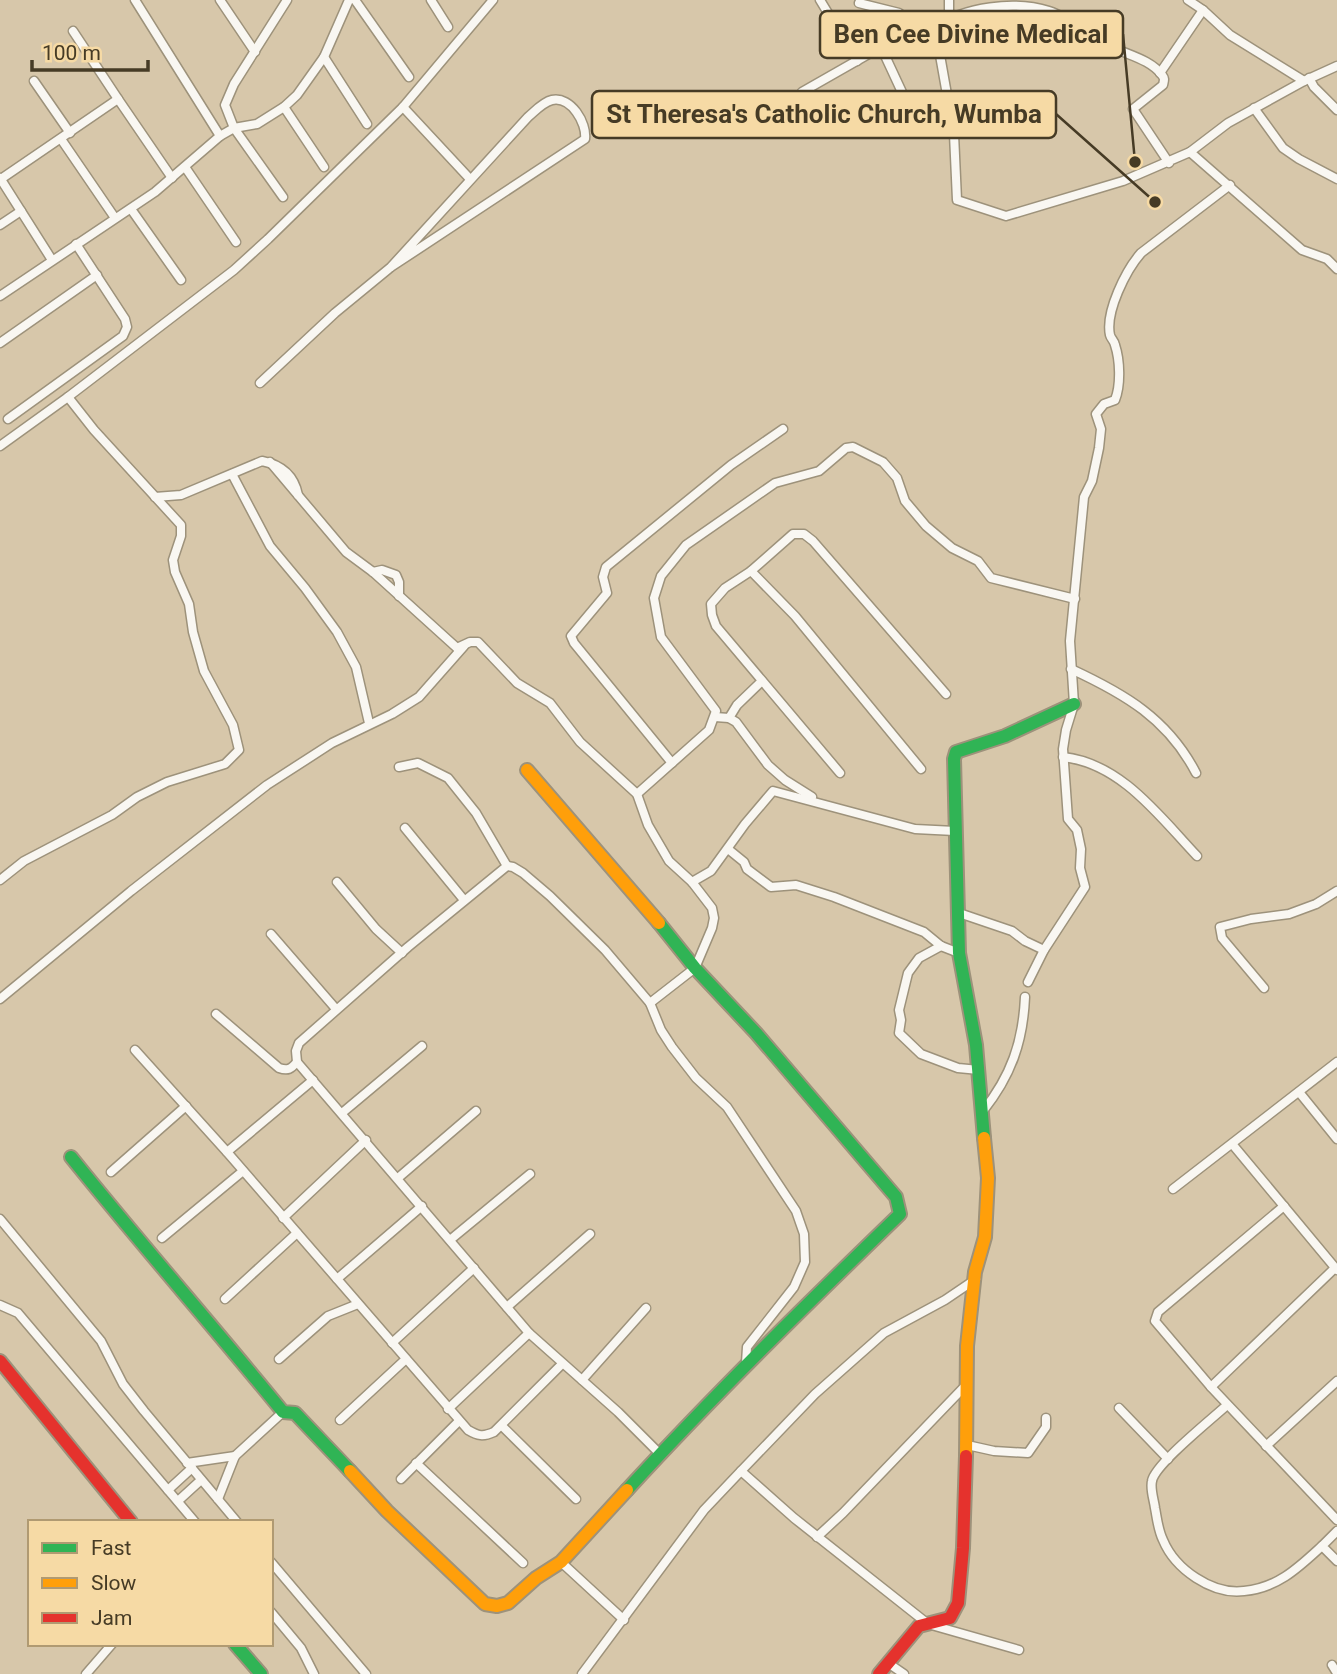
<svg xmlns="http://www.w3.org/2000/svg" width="1337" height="1674" font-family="Roboto,sans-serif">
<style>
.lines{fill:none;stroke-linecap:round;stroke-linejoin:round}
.street-casing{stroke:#9d927b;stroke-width:11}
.fast-casing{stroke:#9d927b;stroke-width:16}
.slow-casing{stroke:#9d927b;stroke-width:16}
.jam-casing{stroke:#9d927b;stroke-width:16}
.street{stroke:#f9f7f2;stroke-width:8}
.fast{stroke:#30b455;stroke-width:12}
.slow{stroke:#ff9f0a;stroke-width:12}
.jam{stroke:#e5322d;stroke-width:12}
.leader{fill:none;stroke:#463b25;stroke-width:2.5}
.callout-dot{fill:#463b25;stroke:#f6daa5;stroke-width:2.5}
.callout{fill:#f6daa5;stroke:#463b25;stroke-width:2.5}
.callout-label{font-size:26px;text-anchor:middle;font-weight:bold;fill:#463b25}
</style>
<rect width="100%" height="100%" fill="#d7c7aa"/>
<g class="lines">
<defs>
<g id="street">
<polyline points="135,0 220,136"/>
<polyline points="220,0 255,52"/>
<polyline points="355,0 409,77"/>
<polyline points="431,0 448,27"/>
<polyline points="820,0 857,61"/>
<polyline points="949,0 949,18"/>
<polyline points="1188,0 1203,10 1230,35 1304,81"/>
<polyline points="859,3 899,13 916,27"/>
<polyline points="73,31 118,99"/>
<polyline points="881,47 907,103"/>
<polyline points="324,57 367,124"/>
<polyline points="1160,73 1203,10"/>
<polyline points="1309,78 1314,87 1337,110"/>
<polyline points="34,81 70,133"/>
<polyline points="802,92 916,27 935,27"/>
<polyline points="284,107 324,167"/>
<polyline points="403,107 470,179"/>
<polyline points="1254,108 1283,148 1299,159 1337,179"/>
<polyline points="61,139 115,218"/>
<polyline points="1190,152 1302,250 1327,259 1337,269"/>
<path d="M1169 163 1133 109 1163 85C1164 80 1165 79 1162 75 1150 59 1127 55 1110 46 1090 36 1071 18 1049 11 1014 0 965 7 935 27L954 134 957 200 1006 216 1123 181 1190 152 1228 123 1304 81 1337 66"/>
<polyline points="185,167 236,242"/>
<polyline points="0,178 52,260"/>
<polyline points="1,179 118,99 172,178"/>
<polyline points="283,197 234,128 225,105 234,84 287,0"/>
<polyline points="131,209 181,280"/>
<polyline points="0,225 21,211"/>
<polyline points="0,296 155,192 220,136 234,128 257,124 284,107 297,95 324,57 349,0"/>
<polyline points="0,343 97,275"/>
<path d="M260 383 335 313 391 267 585 139C587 123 571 96 552 100 543 102 535 111 528 117L391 267"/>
<polyline points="8,419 123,336 127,327 125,319 76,244"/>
<polyline points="0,446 68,397 234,270 268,239 403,107 493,0"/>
<polyline points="270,462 346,552 373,572 457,648 470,642 478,642 517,683 550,703 580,742 637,794 648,825 669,861 692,882 712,908 714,918 712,928 695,968 650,1003"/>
<polyline points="232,474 270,546 305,588 337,632 356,667 369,723"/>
<path d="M155 497 181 495 262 461C282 465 294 475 298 495"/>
<polyline points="751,571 795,616 921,769"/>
<polyline points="373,572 382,570 396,575 399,582 399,596"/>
<path d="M1071 669C1125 694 1168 719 1196 773"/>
<polyline points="715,717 729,718 736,722 768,765 785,780 812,797"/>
<polyline points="729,718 737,705 762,681"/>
<path d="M1063 757C1121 763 1160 817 1197 856"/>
<polyline points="672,763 574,643 571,636 607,593 603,577 606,567 731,465 783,429"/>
<polyline points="399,767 418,763 448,778 476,813 507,866"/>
<polyline points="840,773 716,626 712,615 711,604 725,588 751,571 793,534 804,534 813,541 946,694"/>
<polyline points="637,794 709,730 716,711 661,637 654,598 661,576 686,545 775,483 819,471 846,448 853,447 883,462 897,478 905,501 926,526 952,548 978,561 991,578 1075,599"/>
<polyline points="405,828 464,900"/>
<polyline points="728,849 744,862 747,869 771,887 796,885 834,897 924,932 941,946 959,953"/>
<polyline points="0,880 24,861 112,815 137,797 167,782 225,764 239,750 233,725 204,671 193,632 189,604 175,572 173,560 181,536 181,525 94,430 68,397"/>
<polyline points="337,882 376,929 402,953"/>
<polyline points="692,882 711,871 745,824 773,791 915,829 955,831"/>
<polyline points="959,913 1012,931 1025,941 1044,950"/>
<polyline points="271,934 336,1009"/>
<polyline points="941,946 919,958 908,973 899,1010 901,1020 899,1033 921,1054 958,1068 979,1070"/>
<path d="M1028 982 1044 950 1085 887 1080 868 1081 849 1077 830 1068 819 1063 749 1066 730 1074 704 1070 641 1084 497 1092 481 1099 448 1101 429 1096 414 1104 404 1115 400C1121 385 1120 360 1115 345 1114 340 1111 339 1110 335 1105 312 1126 270 1141 253L1230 185"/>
<polyline points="1264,988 1222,938 1220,927 1251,919 1289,914 1316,904 1337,891"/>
<polyline points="0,999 131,891 267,785 332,743 392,714 419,697 464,646"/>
<path d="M216 1014 279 1068C288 1071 291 1069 297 1062"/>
<path d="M135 1050 227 1152 468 1430C478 1436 483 1437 494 1432L562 1364"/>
<polyline points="1299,1092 1337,1139"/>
<path d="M983 1111C1011 1076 1023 1042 1025 997"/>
<polyline points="342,1113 422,1046"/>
<polyline points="1233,1145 1337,1270"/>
<polyline points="227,1152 313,1080"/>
<polyline points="111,1172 186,1106"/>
<polyline points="398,1178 476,1111"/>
<polyline points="1173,1189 1337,1062"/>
<polyline points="1284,1206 1158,1312 1155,1321 1211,1387 1337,1520"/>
<polyline points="283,1218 366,1140"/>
<polyline points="0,1219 101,1341 123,1384 144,1411 237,1522"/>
<polyline points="162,1238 243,1171"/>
<polyline points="450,1240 530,1174"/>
<polyline points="337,1279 422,1206"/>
<polyline points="225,1299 297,1233"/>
<polyline points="0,1305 18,1313 195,1522"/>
<polyline points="507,1307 590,1234"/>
<polyline points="392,1343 474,1268"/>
<polyline points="279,1359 328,1316 358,1304"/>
<polyline points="582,1380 646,1308"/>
<polyline points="1211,1387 1335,1268"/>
<path d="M1227 1405C1212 1419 1155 1464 1152 1481 1150 1489 1154 1500 1155 1508 1157 1518 1158 1530 1163 1540 1175 1569 1212 1595 1244 1591 1278 1588 1299 1567 1322 1546"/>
<polyline points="1119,1408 1168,1459"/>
<polyline points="448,1409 529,1333"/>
<polyline points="340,1420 406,1359"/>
<polyline points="502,1426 576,1499"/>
<polyline points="967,1445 994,1451 1028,1453 1046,1427 1046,1418"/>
<polyline points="1266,1446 1337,1381"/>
<polyline points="660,1454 618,1412 529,1333 297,1062 296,1051 299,1043 408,947 507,866 513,867 523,873 550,896 605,950 650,1003 661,1030 672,1047 696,1078 727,1107 796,1211 804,1234 805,1262 794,1287 747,1347 746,1363"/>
<polyline points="187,1463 235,1456"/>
<polyline points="416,1463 523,1563"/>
<polyline points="741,1471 815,1394 884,1333 945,1300 976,1279"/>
<polyline points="401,1479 459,1421"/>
<polyline points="168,1490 192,1468"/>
<polyline points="218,1499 235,1456 283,1412"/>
<polyline points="178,1501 201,1480"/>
<polyline points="1337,1531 1322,1546 1337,1561"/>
<polyline points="817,1537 843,1513 967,1384"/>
<polyline points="271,1562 366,1674"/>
<polyline points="561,1562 624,1620"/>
<polyline points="271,1612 301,1648 314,1674"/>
<polyline points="888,1663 904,1674"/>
<polyline points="1332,1665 1337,1673"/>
<polyline points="86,1674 112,1644"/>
<polyline points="582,1674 704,1510 741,1471 794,1518 928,1624 1019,1650"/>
</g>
<g id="fast">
<polyline points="984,1138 976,1045 959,953 954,759 956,752 1005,736 1074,704"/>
<path d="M71 1157C140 1243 213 1326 283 1412L295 1413 350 1471"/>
<path d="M627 1490C714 1395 807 1304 900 1214L896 1197 756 1033 695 968 659 923"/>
<polyline points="235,1644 261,1674"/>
</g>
<g id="slow">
<polyline points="527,770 659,923"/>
<polyline points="966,1456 967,1346 975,1272 985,1237 988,1178 984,1138"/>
<polyline points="350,1471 387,1511 485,1604 497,1606 508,1603 536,1578 561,1562 627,1490"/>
</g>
<g id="jam">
<polyline points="0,1361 131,1522"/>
<polyline points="879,1674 919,1626 950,1618 958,1603 963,1548 966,1456"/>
</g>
</defs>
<use href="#street" class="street-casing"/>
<use href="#fast" class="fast-casing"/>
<use href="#slow" class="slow-casing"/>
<use href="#jam" class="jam-casing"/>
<use href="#street" class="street"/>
<use href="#fast" class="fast"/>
<use href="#slow" class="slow"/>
<use href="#jam" class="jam"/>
</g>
<path class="leader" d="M1135 162L1123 34M1155 202L1056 114"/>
<g class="callout-dot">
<circle cx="1135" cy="162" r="7"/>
<circle cx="1155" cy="202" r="7"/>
</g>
<g class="callout">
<rect x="820" y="11" width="303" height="47" rx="7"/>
<rect x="592" y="91" width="464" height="47" rx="7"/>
</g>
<g class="callout-label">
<text x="971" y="43">Ben Cee Divine Medical</text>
<text x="824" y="123">St Theresa's Catholic Church, Wumba</text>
</g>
<rect x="28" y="1520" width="245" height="126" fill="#f6daa5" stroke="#b09a72" stroke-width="2"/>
<rect x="42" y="1543" width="35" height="10" fill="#30b455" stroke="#b09a72" stroke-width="2"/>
<text x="91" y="1555" font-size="21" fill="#463b25">Fast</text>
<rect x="42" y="1578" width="35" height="10" fill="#ff9f0a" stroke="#b09a72" stroke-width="2"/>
<text x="91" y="1590" font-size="21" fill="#463b25">Slow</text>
<rect x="42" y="1613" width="35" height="10" fill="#e5322d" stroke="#b09a72" stroke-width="2"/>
<text x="91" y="1625" font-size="21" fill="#463b25">Jam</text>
<path d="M32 60v10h116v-10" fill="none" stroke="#463b25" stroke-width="3.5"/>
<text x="42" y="60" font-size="21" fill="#463b25" stroke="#f6daa5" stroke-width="5" paint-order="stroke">100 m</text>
</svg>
